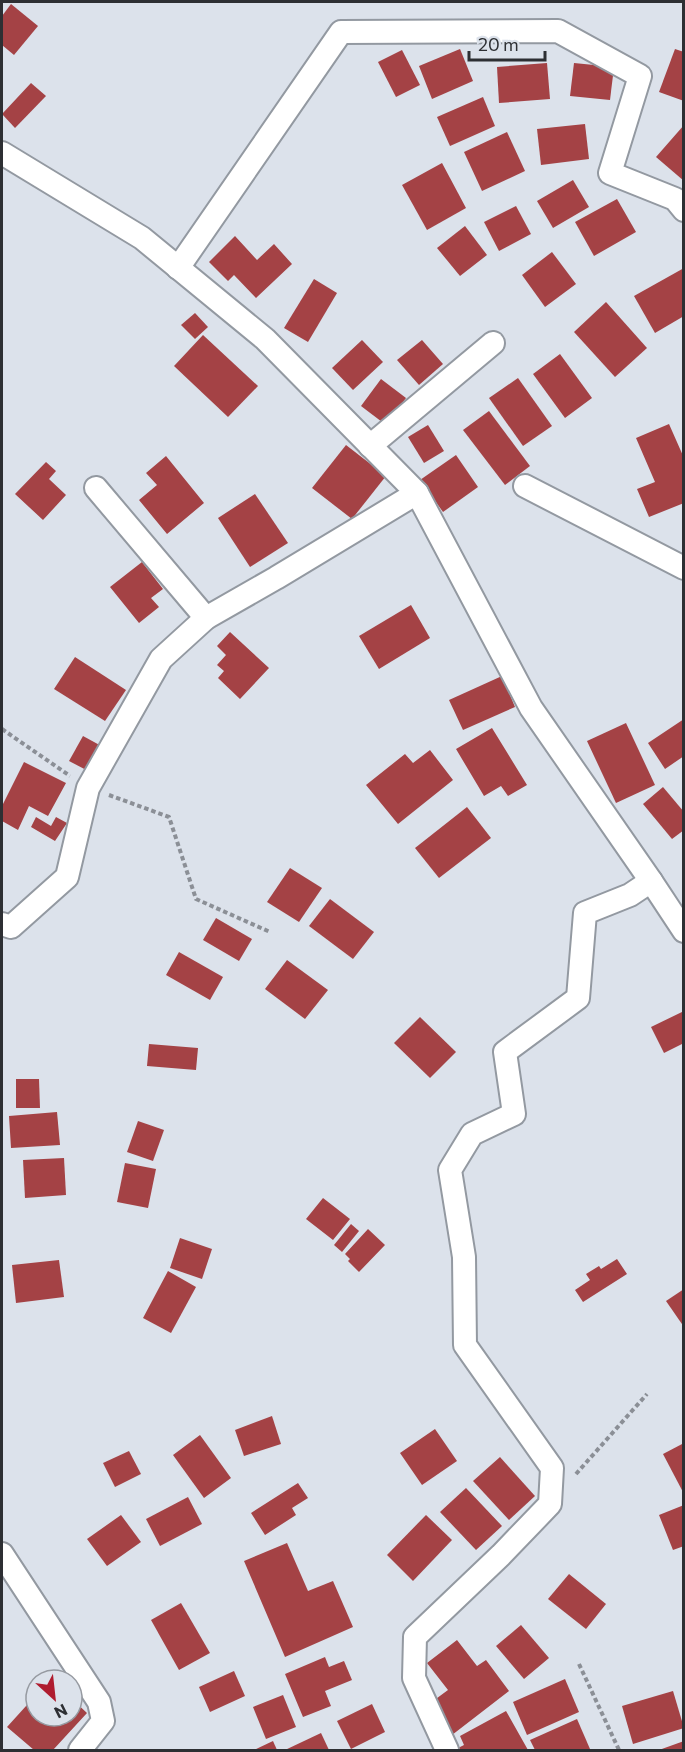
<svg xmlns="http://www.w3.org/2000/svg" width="685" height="1752" font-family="Commissioner,sans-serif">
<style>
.building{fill:#a44245}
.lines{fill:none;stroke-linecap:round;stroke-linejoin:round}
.minor-casing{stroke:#9399a1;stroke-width:26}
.path{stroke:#8b8f96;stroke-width:4;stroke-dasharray:4.5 3;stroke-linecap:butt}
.minor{stroke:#fff;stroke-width:22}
</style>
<rect width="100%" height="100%" fill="#dce2eb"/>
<g class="building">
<polygon points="11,4 38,26 14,55 2,45 2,16"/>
<polygon points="460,49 473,81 432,99 419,66"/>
<polygon points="675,49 684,52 684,101 659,92"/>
<polygon points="402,50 420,85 396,97 378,62"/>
<polygon points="547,63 550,99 499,103 497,67"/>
<polygon points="574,63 614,67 610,100 570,96"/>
<polygon points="31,83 46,96 15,128 2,114"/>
<polygon points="483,97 495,126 450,146 437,117"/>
<polygon points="585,124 589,159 541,165 537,129"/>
<polygon points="684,125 684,181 656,157"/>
<polygon points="507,132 525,171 482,191 464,152"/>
<polygon points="442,163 466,208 427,230 402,185"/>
<polygon points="573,180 589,207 553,228 537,201"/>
<polygon points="617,199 636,232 594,256 575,222"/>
<polygon points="516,206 531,234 499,251 484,222"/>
<polygon points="465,226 487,255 460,276 437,248"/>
<polygon points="235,236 257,260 274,244 292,264 256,298 234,275 228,281 209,262"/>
<polygon points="552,252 576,284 545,307 522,275"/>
<polygon points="684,268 684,316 655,333 634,296"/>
<polygon points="314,279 337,293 308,342 284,328"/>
<polygon points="606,302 647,348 615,377 574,332"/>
<polygon points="195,313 208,327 195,339 181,325"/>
<polygon points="203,335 258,386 228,417 174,366"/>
<polygon points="362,340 383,362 353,390 332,368"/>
<polygon points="422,340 443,364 419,385 397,360"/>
<polygon points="560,354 592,398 565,418 533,374"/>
<polygon points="518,378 552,426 523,446 489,398"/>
<polygon points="381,379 406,398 386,425 361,406"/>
<polygon points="489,411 530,466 505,485 463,430"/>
<polygon points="669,424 684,458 684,503 649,517 637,489 655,482 636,438"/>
<polygon points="428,425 444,451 424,463 408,437"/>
<polygon points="346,445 386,476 352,519 312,488"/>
<polygon points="456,455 478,487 443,512 420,480"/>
<polygon points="166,456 204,503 167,534 139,500 157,485 146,473"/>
<polygon points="46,462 56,471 49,479 66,495 43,520 15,494"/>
<polygon points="255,494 288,543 250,567 218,518"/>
<polygon points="142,562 163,589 151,598 159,607 139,623 110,587"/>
<polygon points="411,605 430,638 379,669 359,636"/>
<polygon points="230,632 269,668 240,699 218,678 224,671 217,665 226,655 217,646"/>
<polygon points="75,657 126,690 105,721 54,689"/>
<polygon points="502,676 515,707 463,730 449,700"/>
<polygon points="684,719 684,756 665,769 648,743"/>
<polygon points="626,723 655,785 616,803 587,741"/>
<polygon points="492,728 527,785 508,796 501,786 484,796 456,749"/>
<polygon points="83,736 105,748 92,773 69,761"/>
<polygon points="430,750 453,780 398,824 366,785 405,754 413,763"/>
<polygon points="24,762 66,783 48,816 29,806 18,830 2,821 2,806"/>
<polygon points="663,787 684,812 684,830 672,839 643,804"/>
<polygon points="467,807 491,838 439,878 415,848"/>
<polygon points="36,817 51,826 56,817 67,823 55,841 31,827"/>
<polygon points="290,868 322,888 299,922 267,902"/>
<polygon points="330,899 374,932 353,959 309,926"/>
<polygon points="216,918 252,939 239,961 203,940"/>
<polygon points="179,952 223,977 210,1000 166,975"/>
<polygon points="287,960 328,990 305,1019 265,989"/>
<polygon points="684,1011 684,1043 664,1053 651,1027"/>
<polygon points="420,1017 456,1052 430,1078 394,1043"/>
<polygon points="149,1044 198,1048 196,1070 147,1066"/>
<polygon points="16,1079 39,1079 40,1108 16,1108"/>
<polygon points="57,1112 60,1145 11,1148 9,1116"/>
<polygon points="138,1121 164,1130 153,1161 127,1152"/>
<polygon points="64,1158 66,1195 25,1198 23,1160"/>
<polygon points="125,1163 156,1169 148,1208 117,1202"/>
<polygon points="323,1198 350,1219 333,1240 306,1219"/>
<polygon points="351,1224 359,1231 342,1252 334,1245"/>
<polygon points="368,1229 385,1245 359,1272 348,1261 350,1259 345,1254"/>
<polygon points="180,1238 212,1249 202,1279 170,1268"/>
<polygon points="617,1259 627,1274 583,1302 575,1290 590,1280 586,1274 599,1266 601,1269"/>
<polygon points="59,1260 64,1297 16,1303 12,1265"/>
<polygon points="168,1271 196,1287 171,1333 143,1318"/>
<polygon points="684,1289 684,1327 666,1301"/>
<polygon points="272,1416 281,1444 244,1456 235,1430"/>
<polygon points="435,1429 457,1461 422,1485 400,1453"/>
<polygon points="200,1435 231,1478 204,1498 173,1455"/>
<polygon points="684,1443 684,1494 663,1454"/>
<polygon points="129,1451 141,1474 115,1487 103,1463"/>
<polygon points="500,1457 535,1496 509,1520 473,1481"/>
<polygon points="298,1483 308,1498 292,1508 296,1515 265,1535 251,1513"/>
<polygon points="466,1488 502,1526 476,1550 440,1512"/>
<polygon points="188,1497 202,1524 160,1546 146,1519"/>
<polygon points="684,1505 684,1546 673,1550 659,1515"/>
<polygon points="121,1515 141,1542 107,1566 87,1539"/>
<polygon points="426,1515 452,1540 413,1581 387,1555"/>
<polygon points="287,1543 308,1591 333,1581 353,1627 285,1657 244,1561"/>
<polygon points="569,1574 606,1604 586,1629 548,1599"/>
<polygon points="181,1603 210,1653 179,1670 151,1620"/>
<polygon points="521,1625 549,1658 524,1679 496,1646"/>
<polygon points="457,1640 477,1666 486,1660 509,1691 452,1735 429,1704 448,1690 427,1663"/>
<polygon points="325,1657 329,1667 344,1661 352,1680 325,1691 331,1706 303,1717 285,1674"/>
<polygon points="234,1671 245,1696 210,1712 199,1687"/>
<polygon points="565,1679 579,1712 527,1735 513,1702"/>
<polygon points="673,1691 684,1728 633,1744 622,1706"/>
<polygon points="36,1695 36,1716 72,1716 72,1699 87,1713 53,1750 34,1750 7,1727"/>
<polygon points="283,1695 296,1727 266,1739 253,1707"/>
<polygon points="372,1704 385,1732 351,1749 337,1721"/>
<polygon points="506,1711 528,1750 454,1750 464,1745 460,1736"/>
<polygon points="577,1719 590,1749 585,1750 535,1750 530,1740"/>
<polygon points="321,1733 329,1750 285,1750"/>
<polygon points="273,1741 277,1750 254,1750"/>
<polygon points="684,1741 684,1750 659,1750"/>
</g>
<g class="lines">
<defs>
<g id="minor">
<polyline points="2,153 142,238 265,339 417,493 276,578 206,618 161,659 88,788 67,877 11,927 2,924"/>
<polyline points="178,268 341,32 558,31 640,76 610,173 675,199 684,210"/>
<polyline points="370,446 493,343"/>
<polyline points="525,486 684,568"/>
<polyline points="96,488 206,618"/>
<polyline points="417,493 531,708 651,881"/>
<polyline points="2,1554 99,1702 103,1721 80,1750"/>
<polyline points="447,1750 414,1678 415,1637 501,1555 550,1504 552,1468 465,1345 464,1257 450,1170 472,1134 514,1114 505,1052 578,998 585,913 630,895 651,881 684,931"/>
</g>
</defs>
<use href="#minor" class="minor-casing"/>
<g class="path">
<polyline points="2,729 70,776"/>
<polyline points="109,795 169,817 196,899 270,932"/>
<polyline points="576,1474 647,1394"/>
<polyline points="579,1664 619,1750"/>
</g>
<use href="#minor" class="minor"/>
</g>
<rect width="685" height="1752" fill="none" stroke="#2d2f33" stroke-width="6"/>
<g transform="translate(54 1698) rotate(153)"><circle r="28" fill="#dce2eb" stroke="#969aa1" stroke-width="1.5"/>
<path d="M0-4.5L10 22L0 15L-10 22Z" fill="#af1c2f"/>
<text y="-9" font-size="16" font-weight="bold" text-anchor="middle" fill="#2d2f33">N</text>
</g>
<path d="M469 51v9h76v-9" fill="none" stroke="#2d2f33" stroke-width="3"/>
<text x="478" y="51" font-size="18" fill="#2d2f33" stroke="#dce2eb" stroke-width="4.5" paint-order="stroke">20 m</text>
</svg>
